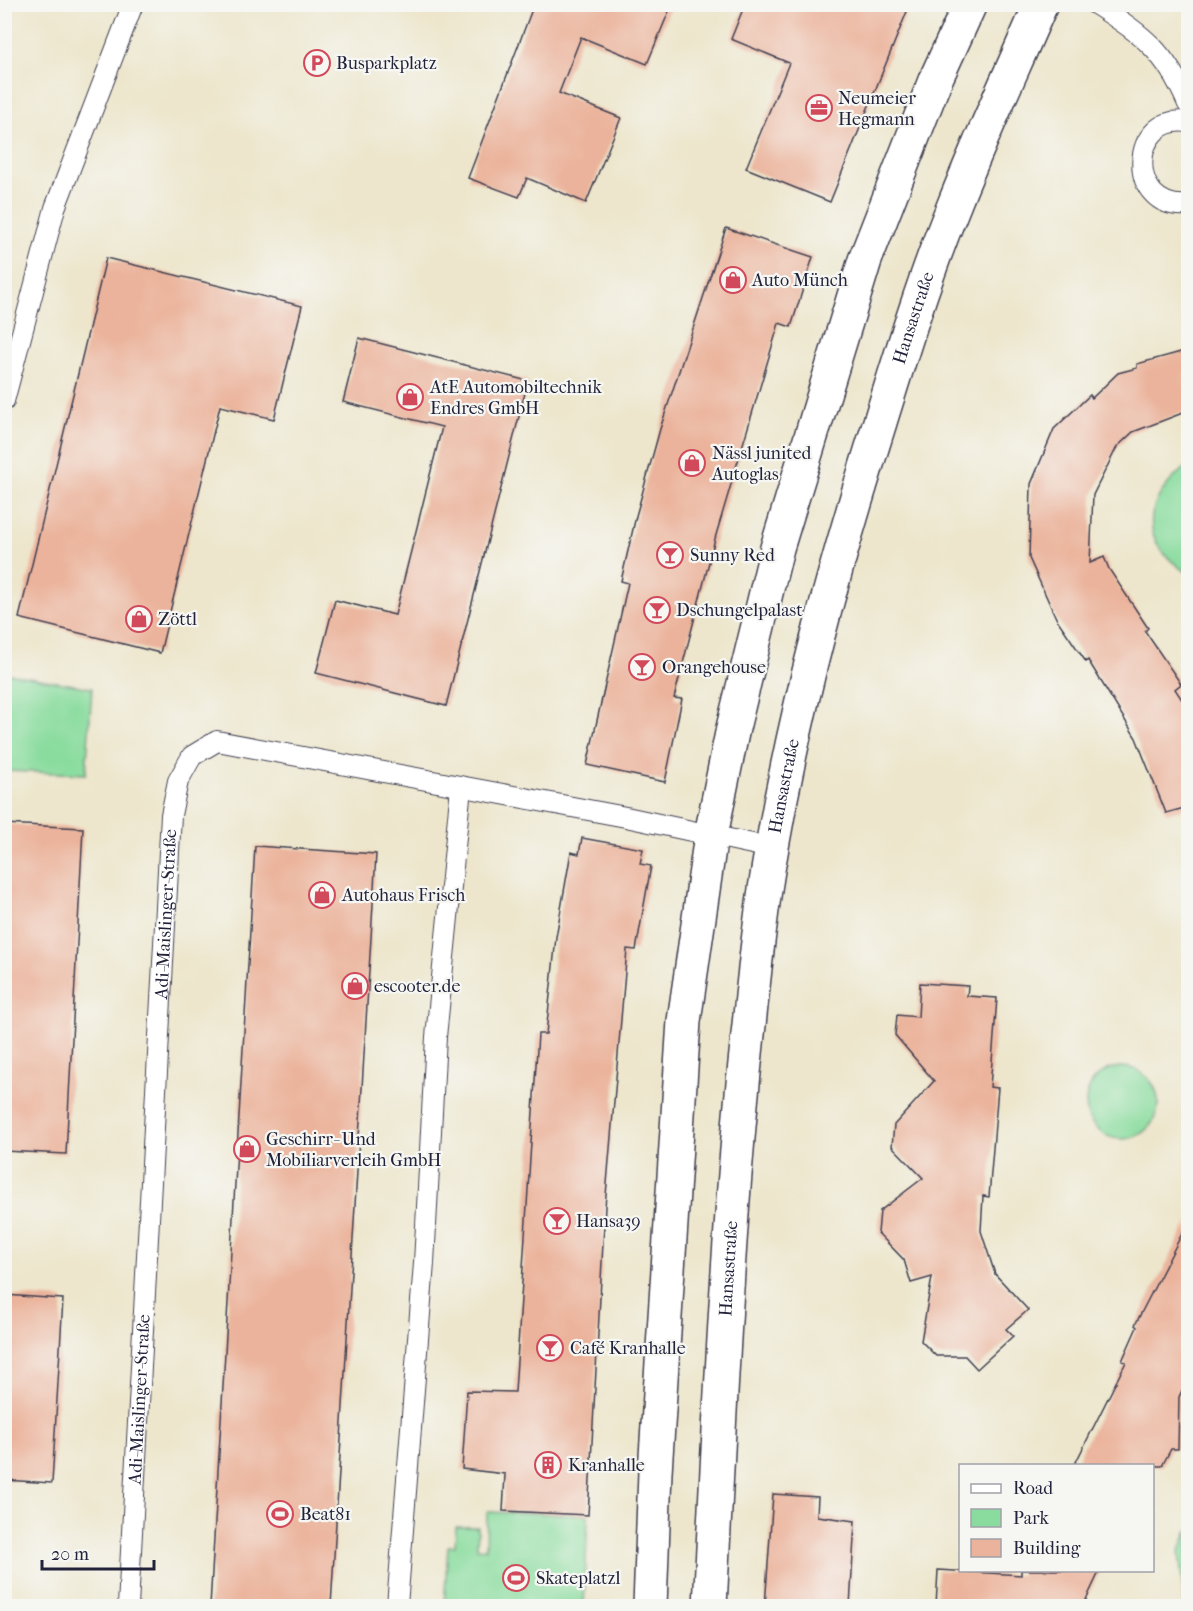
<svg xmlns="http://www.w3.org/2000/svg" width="1193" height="1611" font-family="'IM FELL French Canon',serif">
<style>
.green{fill:#89dc9e;stroke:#567f6c;stroke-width:1.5}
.building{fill:#ebb39b}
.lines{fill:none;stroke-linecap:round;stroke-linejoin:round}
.lane-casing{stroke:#403f51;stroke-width:22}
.secondary-casing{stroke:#403f51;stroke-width:36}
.lane{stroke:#fff;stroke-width:20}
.secondary{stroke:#fff;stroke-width:33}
.labels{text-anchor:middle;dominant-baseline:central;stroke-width:4.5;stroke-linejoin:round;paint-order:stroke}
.poi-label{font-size:18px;fill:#22223b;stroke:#f6f6f2;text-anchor:start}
.street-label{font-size:18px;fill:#22223b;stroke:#f6f6f2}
</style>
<rect width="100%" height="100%" fill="#f6f6f2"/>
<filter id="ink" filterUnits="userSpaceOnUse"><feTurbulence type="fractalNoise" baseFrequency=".0167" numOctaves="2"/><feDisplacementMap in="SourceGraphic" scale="12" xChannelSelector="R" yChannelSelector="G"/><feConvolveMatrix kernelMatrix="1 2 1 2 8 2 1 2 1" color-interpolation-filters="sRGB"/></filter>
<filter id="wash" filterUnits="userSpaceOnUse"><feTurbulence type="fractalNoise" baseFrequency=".008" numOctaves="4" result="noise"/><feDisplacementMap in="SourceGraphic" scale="24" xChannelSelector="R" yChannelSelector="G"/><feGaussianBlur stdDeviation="1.35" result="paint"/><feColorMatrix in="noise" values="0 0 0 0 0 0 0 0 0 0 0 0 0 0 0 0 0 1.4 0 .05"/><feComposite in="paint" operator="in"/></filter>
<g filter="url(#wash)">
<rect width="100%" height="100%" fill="#ede6cc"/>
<g class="green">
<path d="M1188 465V573C1135 540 1144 500 1188 465Z"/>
<polygon points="5,673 92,688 86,774 5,771"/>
<circle cx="1122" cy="1103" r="36"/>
<polygon points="487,1512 588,1515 584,1606 444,1606 448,1546 455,1546 456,1527 478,1527 477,1548 486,1549"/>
<polygon points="1188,1530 1188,1606 1185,1606 1179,1553"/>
</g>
<g id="blocks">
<g class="building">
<polygon points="534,4 672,4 647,64 581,37 559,93 621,118 586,203 527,178 519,197 468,178"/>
<polygon points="745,4 910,4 830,202 746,168 789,63 731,39"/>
<polygon points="726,228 813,257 791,327 779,323 716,535 674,698 682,699 665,782 587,765 628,583 621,581 636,516 660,429"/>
<polygon points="106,258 302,306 274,419 220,406 160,653 19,618"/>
<polygon points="359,338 528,381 446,706 316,673 335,600 395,615 442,427 343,402"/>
<polygon points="1188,350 1188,411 1133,432 1117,447 1093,495 1090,563 1104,557 1109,569 1148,628 1145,631 1181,684 1175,689 1188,709 1188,807 1166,813 1136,738 1088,660 1086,662 1056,618 1029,558 1031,484 1054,429 1090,395 1092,398 1118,373 1137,368 1137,364"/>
<polygon points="4,824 83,828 66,1154 4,1151"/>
<polygon points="582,838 643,849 640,864 651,866 636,950 627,949 605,1207 588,1515 503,1511 505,1474 462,1469 467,1391 515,1392 538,1034 546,1034 556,937 571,852 579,854"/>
<polygon points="255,846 376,854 331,1606 210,1606"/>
<polygon points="920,983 968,986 967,996 997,998 990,1087 998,1088 989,1197 983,1196 981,1231 995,1274 1028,1310 1006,1329 1013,1336 977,1369 965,1356 936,1356 921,1341 932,1277 911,1283 904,1260 878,1233 880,1211 923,1178 892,1146 894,1125 934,1081 895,1035 897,1015 918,1017"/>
<polygon points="1188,1222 1188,1378 1179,1397 1178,1449 1171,1449 1162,1466 1074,1466 1126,1362 1122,1361 1137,1327 1135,1325"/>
<polygon points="4,1295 63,1299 52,1483 4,1480"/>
<polygon points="773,1494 818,1497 817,1516 855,1521 850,1606 765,1606"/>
<polygon points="938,1570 1021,1575 1021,1570 1100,1570 1083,1606 936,1606"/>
</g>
</g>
</g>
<g filter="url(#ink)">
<use href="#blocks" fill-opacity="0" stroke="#403f51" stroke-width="1.5"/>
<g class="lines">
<defs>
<g id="lane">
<path d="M1095 4C1143 34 1166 52 1188 104"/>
<path d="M1188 122C1129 113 1125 211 1188 205"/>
<polyline points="4,401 55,208 133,4"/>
<path id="s1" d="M128 1606 171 815 178 781 192 756 217 741 626 817 771 848"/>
<polyline points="397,1606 424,1263 436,1037 461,787"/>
</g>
<g id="secondary">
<polyline points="650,1606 655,1472 684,1021 711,835 733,728 777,548 865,260 934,83 970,4"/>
<path id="s2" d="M710 1606C720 1419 727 1231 747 1044 754 978 760 912 772 847 797 702 836 562 880 422 902 351 924 279 952 210 979 141 1011 73 1041 4"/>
</g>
</defs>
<use href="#lane" class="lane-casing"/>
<use href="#secondary" class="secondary-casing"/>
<use href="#lane" class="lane"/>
<use href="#secondary" class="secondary"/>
</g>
</g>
<defs>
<symbol id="parking-ring" viewBox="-11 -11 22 22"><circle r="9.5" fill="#f6f6f2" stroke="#d1495b" stroke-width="1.5"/><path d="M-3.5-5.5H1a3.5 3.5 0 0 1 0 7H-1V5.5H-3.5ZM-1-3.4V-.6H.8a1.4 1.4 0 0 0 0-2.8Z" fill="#d1495b"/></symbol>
<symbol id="office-ring" viewBox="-11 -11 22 22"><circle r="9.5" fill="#f6f6f2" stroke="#d1495b" stroke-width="1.5"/><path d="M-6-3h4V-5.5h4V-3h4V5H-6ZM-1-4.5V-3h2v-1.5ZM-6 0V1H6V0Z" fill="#d1495b"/></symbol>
<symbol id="shop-ring" viewBox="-11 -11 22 22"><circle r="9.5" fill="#f6f6f2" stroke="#d1495b" stroke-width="1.5"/><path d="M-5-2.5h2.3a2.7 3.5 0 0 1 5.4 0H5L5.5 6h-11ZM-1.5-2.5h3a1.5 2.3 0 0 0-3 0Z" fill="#d1495b"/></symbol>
<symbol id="bar-ring" viewBox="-11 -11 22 22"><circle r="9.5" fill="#f6f6f2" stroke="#d1495b" stroke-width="1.5"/><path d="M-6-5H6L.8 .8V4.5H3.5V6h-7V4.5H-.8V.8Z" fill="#d1495b"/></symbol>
<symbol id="building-ring" viewBox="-11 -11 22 22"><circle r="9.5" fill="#f6f6f2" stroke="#d1495b" stroke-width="1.5"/><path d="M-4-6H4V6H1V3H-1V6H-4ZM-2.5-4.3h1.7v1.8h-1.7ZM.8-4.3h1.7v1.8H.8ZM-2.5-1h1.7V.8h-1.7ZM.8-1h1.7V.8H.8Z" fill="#d1495b"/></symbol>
<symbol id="stadium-ring" viewBox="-11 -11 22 22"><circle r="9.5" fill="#f6f6f2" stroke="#d1495b" stroke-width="1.5"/><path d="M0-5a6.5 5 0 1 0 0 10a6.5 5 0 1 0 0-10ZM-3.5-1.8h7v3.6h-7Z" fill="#d1495b"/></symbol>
</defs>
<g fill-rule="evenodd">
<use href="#parking-ring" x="302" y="48" width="30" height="30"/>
<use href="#office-ring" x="804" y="93" width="30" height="30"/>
<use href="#shop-ring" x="718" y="265" width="30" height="30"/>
<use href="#shop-ring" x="395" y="382" width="30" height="30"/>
<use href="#shop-ring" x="677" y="448" width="30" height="30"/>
<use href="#bar-ring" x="655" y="540" width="30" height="30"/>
<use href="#bar-ring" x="642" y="595" width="30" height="30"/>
<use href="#shop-ring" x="124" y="604" width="30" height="30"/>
<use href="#bar-ring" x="627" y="652" width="30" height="30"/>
<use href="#shop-ring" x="307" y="880" width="30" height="30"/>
<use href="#shop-ring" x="340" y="971" width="30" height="30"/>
<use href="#shop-ring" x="232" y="1134" width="30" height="30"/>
<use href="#bar-ring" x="542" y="1206" width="30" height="30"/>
<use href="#bar-ring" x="535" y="1333" width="30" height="30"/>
<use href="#building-ring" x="533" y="1450" width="30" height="30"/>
<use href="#stadium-ring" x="265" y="1499" width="30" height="30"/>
<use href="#stadium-ring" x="501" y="1563" width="30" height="30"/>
</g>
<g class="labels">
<g class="poi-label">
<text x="336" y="63">Busparkplatz</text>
<text x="838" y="98">Neumeier<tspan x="838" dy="21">Heg‍mann</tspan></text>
<text x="752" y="280">Auto Münch</text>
<text x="430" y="387">AtE Automobiltechnik<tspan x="430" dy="21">Endres GmbH</tspan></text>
<text x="712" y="453">Nässl junited<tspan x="712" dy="21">Autoglas</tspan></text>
<text x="690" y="555">Sunny Red</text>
<text x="676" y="610">Dschungelpalast</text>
<text x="158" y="619">Zöttl</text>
<text x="662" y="667">Orangehouse</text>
<text x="342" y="895">Autohaus Frisch</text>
<text x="374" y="986">escooter.de</text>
<text x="266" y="1139">Geschirr- Und<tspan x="266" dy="21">Mobiliarverleih GmbH</tspan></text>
<text x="576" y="1221">Hansa39</text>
<text x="570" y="1348">Café Kranhalle</text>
<text x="568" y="1465">Kranhalle</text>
<text x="300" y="1514">Beat81</text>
<text x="536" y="1578">Skateplatzl</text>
</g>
<g class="street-label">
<text stroke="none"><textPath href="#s2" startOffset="1310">Hansastraße</textPath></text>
<text stroke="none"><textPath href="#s2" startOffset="824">Hansastraße</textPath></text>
<text stroke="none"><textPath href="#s1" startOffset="693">Adi-Maislinger-Straße</textPath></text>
<text stroke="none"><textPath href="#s2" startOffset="338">Hansastraße</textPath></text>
<text stroke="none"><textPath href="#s1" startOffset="207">Adi-Maislinger-Straße</textPath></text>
</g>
</g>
<rect width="1193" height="1611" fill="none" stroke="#f6f6f2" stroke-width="24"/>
<rect x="959" y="1464" width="195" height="108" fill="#f6f6f2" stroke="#a1a1a9" stroke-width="1.5"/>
<rect x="971" y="1484" width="30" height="9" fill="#ffffff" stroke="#a1a1a9" stroke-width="1.5"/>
<text x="1013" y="1494" font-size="18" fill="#22223b">Road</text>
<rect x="971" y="1509" width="30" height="18" fill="#89dc9e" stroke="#a1a1a9" stroke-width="1.5"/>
<text x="1013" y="1524" font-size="18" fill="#22223b">Park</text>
<rect x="971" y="1539" width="30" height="18" fill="#ebb39b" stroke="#a1a1a9" stroke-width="1.5"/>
<text x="1013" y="1554" font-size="18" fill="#22223b">Building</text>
<path d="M42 1560v9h112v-9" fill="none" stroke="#22223b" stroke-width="3"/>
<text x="51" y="1560" font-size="18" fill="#22223b" stroke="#f6f6f2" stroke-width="4.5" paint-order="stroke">20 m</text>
</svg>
